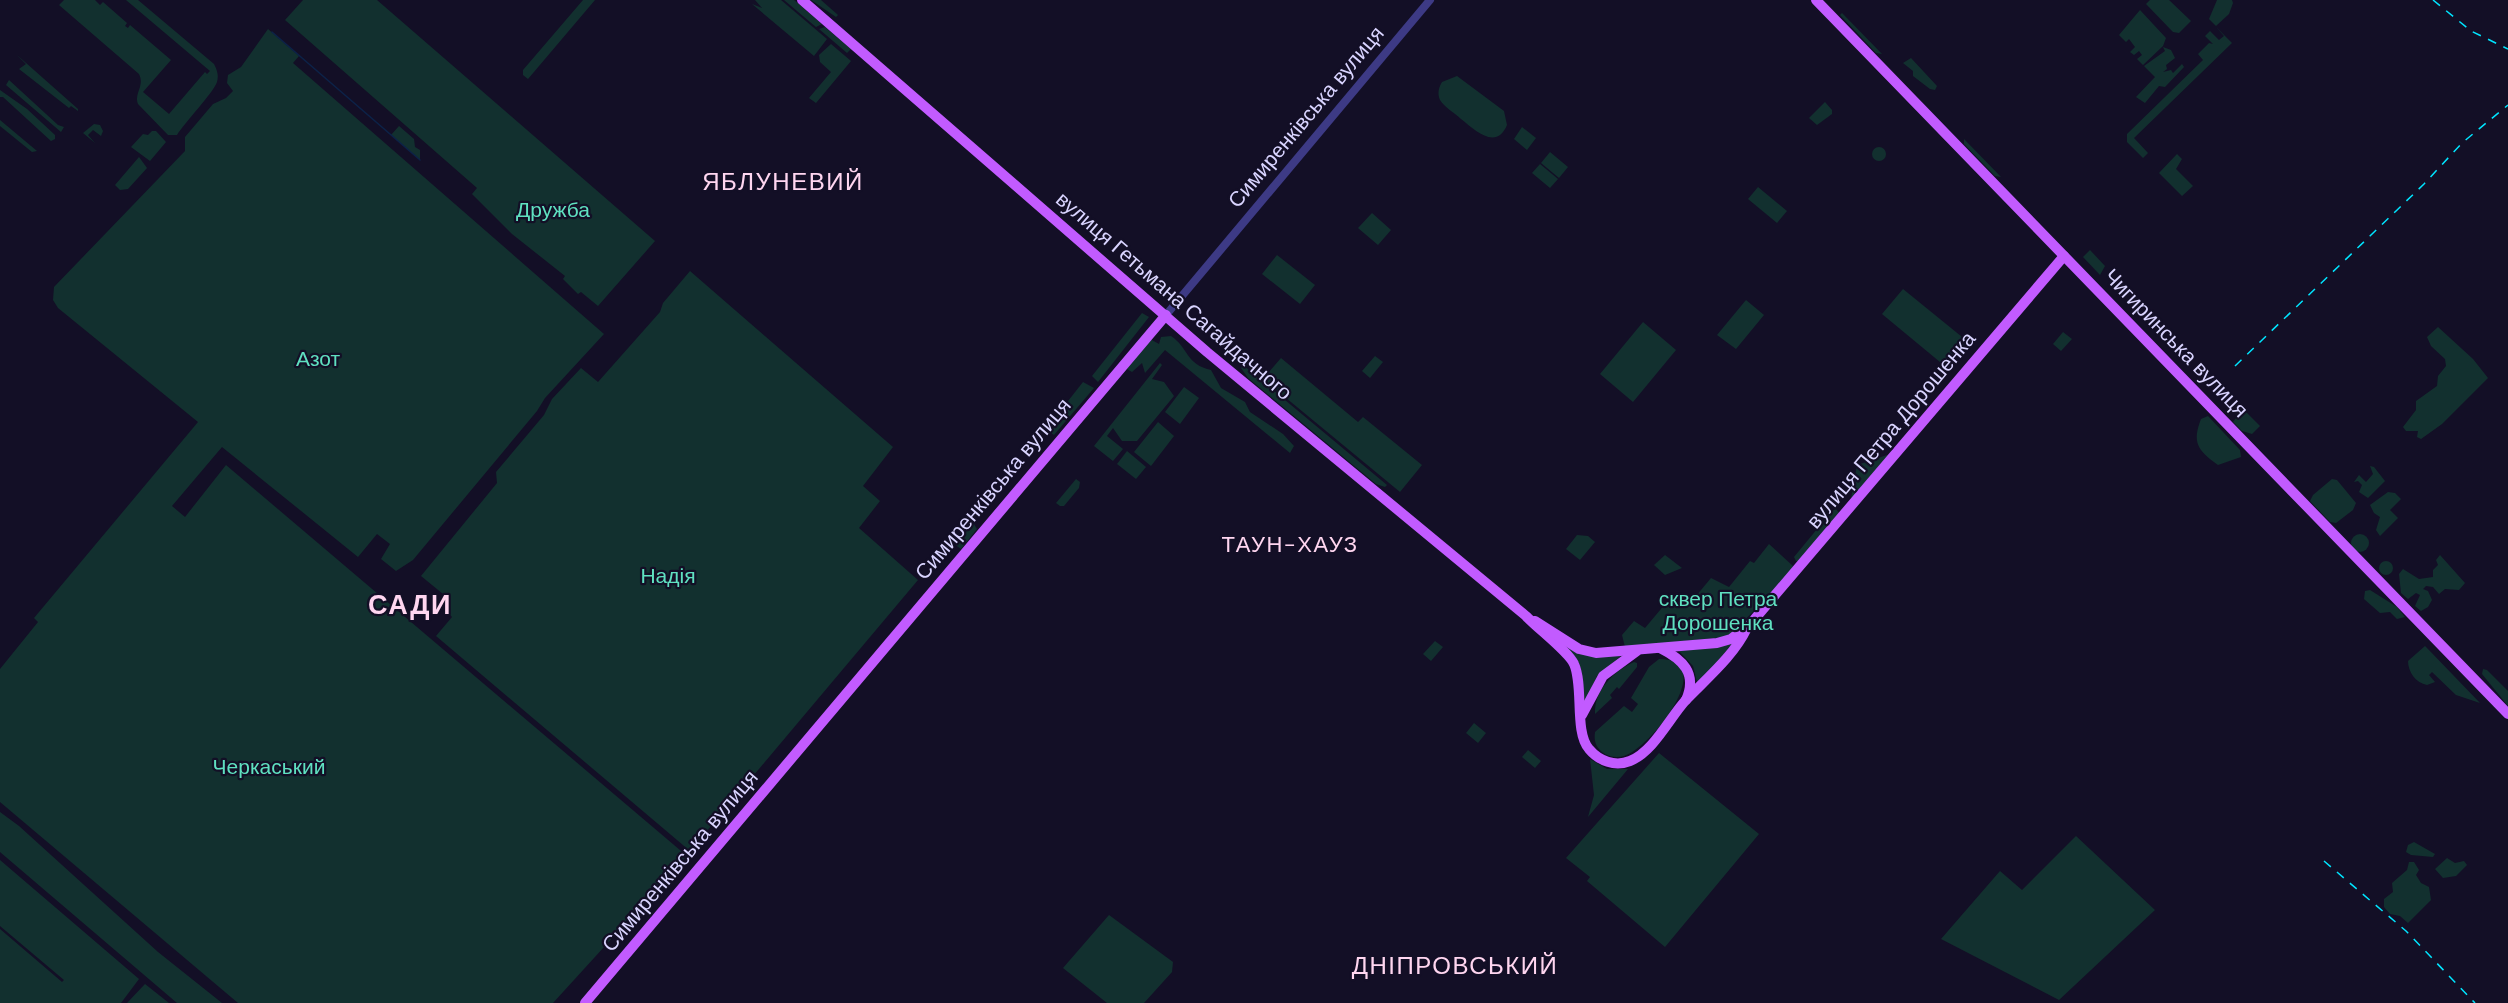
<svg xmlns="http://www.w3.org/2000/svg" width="2508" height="1003" font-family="'DM Sans',sans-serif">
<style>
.green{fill:#12302f}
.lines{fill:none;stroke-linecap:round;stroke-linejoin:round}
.stream{stroke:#0c2248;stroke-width:1.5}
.minor{stroke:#3d3a85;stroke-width:8}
.major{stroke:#c25bff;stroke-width:10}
.rail{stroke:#00e5ff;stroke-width:1.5;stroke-dasharray:9 8;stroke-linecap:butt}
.labels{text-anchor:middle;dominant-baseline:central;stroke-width:4.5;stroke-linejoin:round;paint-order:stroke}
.street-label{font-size:21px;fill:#d9d4ff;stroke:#130f26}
.park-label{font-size:21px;fill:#5fe0c0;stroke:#130f26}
.neighbourhood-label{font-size:22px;letter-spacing:1.5px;fill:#ffd6f0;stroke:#130f26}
.quarter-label{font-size:24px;letter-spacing:1.5px;fill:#ffd6f0;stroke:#130f26}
.district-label{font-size:27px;font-weight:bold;letter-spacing:1.5px;fill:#ffd6f0;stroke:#130f26}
</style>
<rect width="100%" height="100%" fill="#130f26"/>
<g class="green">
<path d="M64 0H95L100 5 103 2 127 23 125 26 128 28 130 25 171 60 143 92 169 114 205 72 207 74 210 71 126 0H138L214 64C217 70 219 75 217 82 214 92 185 122 177 135H168L138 104C134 93 145 86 139 74L59 5Z"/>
<polygon points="303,0 377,0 655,241 598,306 581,292 578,294 563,279 565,276 512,234 472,194 477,188 285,20"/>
<polygon points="583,0 595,0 528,79 523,75 523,70"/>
<polygon points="755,0 781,0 827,39 814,56 752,4 762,8"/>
<polygon points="784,0 794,0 822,24 816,27"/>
<polygon points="811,0 821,0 838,15 836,17"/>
<polygon points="2150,0 2169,0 2191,21 2179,33 2173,32 2146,4"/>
<polygon points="2217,0 2232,0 2233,3 2229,14 2216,26 2209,19"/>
<polygon points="2140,10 2166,38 2163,46 2143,65 2137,59 2142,55 2139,51 2134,55 2130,52 2135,47 2129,39 2126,42 2119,35"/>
<polygon points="1842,13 1882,54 1876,53 1840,15"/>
<polygon points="825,27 851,49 847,53 819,29"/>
<polygon points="2216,27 2232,43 2134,138 2148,153 2143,158 2127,142 2127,134 2203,60 2198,54 2209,43 2213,44 2205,36 2210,31 2219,40 2224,36"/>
<polygon points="268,29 299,56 293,63 604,334 545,398 537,411 413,560 396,571 381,559 390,544 377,534 358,557 222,447 172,506 185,517 226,465 687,856 553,1003 238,1003 0,802 0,669 38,622 34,618 198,422 58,308 53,300 54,287 185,151 185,137 213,104 226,98 233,91 227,83 228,75 241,67"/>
<polygon points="831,44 851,61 816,103 809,98 831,72 820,62 819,55"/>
<polygon points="2163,47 2171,50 2175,58 2166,65 2167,69 2163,72 2171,70 2173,73 2182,64 2184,67 2165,87 2159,86 2145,103 2136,97 2155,77 2144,66 2165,51"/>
<polygon points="17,55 78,109 78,111 71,106 69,108 19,69 26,64"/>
<polygon points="1911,58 1937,86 1935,90 1930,89 1913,76 1913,71 1903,63"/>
<path d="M1457 76 1504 111 1507 125C1496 151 1475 130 1461 119 1455 113 1444 107 1440 100 1437 93 1439 87 1442 82Z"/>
<polygon points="9,80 58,125 64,127 61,132 6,85"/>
<polygon points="0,90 27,109 55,135 55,139 51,141 3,97 0,97"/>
<polygon points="1825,102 1832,110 1832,114 1817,125 1809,118"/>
<polygon points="0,120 37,151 32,152 0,126"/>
<polygon points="94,124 100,125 103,131 101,136 93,130 88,135 95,143 83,133"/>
<polygon points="399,126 414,139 415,147 420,150 420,160 391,135"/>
<polygon points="1522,127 1536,138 1527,150 1514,139"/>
<polygon points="152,131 156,131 166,142 150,161 131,147 143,134 148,135"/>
<polygon points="1964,139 2001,177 1995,176 1964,144"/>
<circle cx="1879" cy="154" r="7"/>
<polygon points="1550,152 1568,167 1559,178 1541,163"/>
<polygon points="2177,154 2182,159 2176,169 2193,186 2182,196 2159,173"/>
<polygon points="139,157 147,168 128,189 120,190 115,185"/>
<polygon points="1540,164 1558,179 1550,188 1532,173"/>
<polygon points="1758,187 1787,211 1777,223 1748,199"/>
<polygon points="1372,213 1391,230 1378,245 1358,228"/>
<polygon points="2090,250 2105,266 2100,275 2083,257"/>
<polygon points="1277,255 1315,285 1300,304 1262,274"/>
<polygon points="690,271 893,447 863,486 880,501 859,528 918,580 690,851 436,636 452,617 438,601 443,594 421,576 497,483 496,472 544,415 552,399 581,368 598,382 660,312 663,303"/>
<polygon points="1903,289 1967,341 1946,367 1882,314"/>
<polygon points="1746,300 1764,315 1736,349 1717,335"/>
<polygon points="1142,313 1149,317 1098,382 1092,376"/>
<polygon points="1643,322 1676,350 1633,402 1600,374"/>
<polygon points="2438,327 2473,359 2488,378 2442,424 2421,439 2417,437 2418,431 2406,431 2403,427 2416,410 2416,401 2437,386 2438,376 2446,366 2445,359 2431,346 2427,337"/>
<polygon points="2063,332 2072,339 2061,351 2053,344"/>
<path d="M1171 336C1189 348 1185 364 1211 370L1221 388 1245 402 1250 412 1283 434 1294 446 1290 453 1165 350 1145 373 1142 363 1132 372 1125 368 1150 339 1159 344 1161 337Z"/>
<polygon points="1375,356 1383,362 1370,378 1362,371"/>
<polygon points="1281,358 1358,422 1363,417 1422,465 1400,492 1263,379"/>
<polygon points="1160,363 1162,365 1152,379 1164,382 1174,396 1137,441 1122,441 1113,428 1107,436 1123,449 1113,461 1094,446"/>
<polygon points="1243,365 1387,485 1385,487 1376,484 1248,378 1241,368"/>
<polygon points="1083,382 1094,388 1054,435 1046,429"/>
<polygon points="1184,387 1199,398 1180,424 1165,412"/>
<polygon points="2243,409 2260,426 2252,434 2242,431 2233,422"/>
<path d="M2208 416 2240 450 2241 457 2218 465C2197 450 2192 442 2201 419Z"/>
<polygon points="1158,422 1174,436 1151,466 1134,452"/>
<polygon points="1127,451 1146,467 1136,479 1117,464"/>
<polygon points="1890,454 1851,499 1857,465"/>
<polygon points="2370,466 2374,467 2385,481 2368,498 2359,492 2362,485 2358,481 2354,482 2359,475 2366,482 2373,474"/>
<polygon points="1076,479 1080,482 1079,488 1064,506 1060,506 1056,503"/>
<polygon points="2332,479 2337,480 2356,503 2353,510 2336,523 2330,522 2310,501 2313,495"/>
<polygon points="2388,492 2395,493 2401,499 2390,510 2398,518 2380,536 2376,530 2380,517 2374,513 2370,505"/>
<polygon points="1836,509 1839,513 1800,561 1796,561 1794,557 1832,511"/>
<polygon points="972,521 977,529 961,549 954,544"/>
<circle cx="2360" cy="543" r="9"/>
<polygon points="1577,535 1588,536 1595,542 1580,560 1566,549"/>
<polygon points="1769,544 1793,566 1789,575 1733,632 1725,637 1625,647 1622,635 1634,621 1645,628 1671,597 1686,608 1711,578 1729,587 1750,561 1754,563"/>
<polygon points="1665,555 1682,568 1665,575 1654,565"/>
<polygon points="2440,555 2465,583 2459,590 2445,589 2439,594 2433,587 2426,586 2423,589 2428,591 2432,600 2428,607 2421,611 2415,606 2420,595 2416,593 2408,599 2401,593 2399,574 2403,569 2419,579 2433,577 2433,570 2438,565 2436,560"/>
<circle cx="2386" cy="568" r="7"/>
<polygon points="2370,590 2397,607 2405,617 2397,619 2390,612 2380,613 2364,599 2365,591"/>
<polygon points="1550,634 1570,647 1622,655 1597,676 1584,704 1581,672"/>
<polygon points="1435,641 1443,647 1431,661 1423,654"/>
<polygon points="1734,641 1698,686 1693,666 1678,650"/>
<path d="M2425 646 2427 648 2480 703 2456 695 2432 672 2429 675 2435 682 2427 685C2416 683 2408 672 2408 661Z"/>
<path d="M1659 659C1721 659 1650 749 1624 756 1617 758 1608 757 1602 752 1595 746 1594 740 1595 732L1624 706 1632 712 1638 704 1631 698 1649 667Z"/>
<path d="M1634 662 1637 663V667L1619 689 1617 687 1610 695 1612 698 1595 714C1594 690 1614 671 1634 662Z"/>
<polygon points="2483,669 2487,670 2508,691 2508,706 2482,674"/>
<polygon points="1474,723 1486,733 1478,743 1466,733"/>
<polygon points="1528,750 1541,761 1535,768 1522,757"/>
<polygon points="1659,753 1759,834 1665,947 1587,881 1590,877 1566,858"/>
<polygon points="1590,759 1607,769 1628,769 1588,817 1594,795"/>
<polygon points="0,812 19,826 158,952 222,1003 177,1003 0,852"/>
<polygon points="2076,836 2155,910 2059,1000 1941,939 2000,871 2022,890"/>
<polygon points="2414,842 2435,854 2433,857 2411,855 2406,852 2408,845"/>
<polygon points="2447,858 2455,863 2464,861 2467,865 2456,876 2443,878 2435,869"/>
<polygon points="0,860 139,979 121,1003 0,1003 0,929 62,982 64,980 0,926"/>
<polygon points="2409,862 2414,862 2419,870 2416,875 2421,883 2429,887 2431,900 2408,923 2400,916 2390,914 2384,907 2384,899 2393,892 2392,883 2407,870"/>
<polygon points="1109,915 1173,962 1172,972 1144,1003 1107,1003 1063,968"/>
<polygon points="145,984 169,1003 127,1003"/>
</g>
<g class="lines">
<polyline class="stream" points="272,32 420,160"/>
<polyline class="minor" points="1166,315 1430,0"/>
<g class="major">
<path d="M802 0 1207 352 1526 616C1537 628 1569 652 1574 664 1584 686 1574 732 1589 749 1599 761 1615 767 1630 761 1653 752 1669 719 1685 701 1706 679 1734 656 1747 628L2064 256"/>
<polyline points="1816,0 2508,714"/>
<polyline points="1535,621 1579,649 1596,653 1717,643 1731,639 1744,629"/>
<path d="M1660 648C1682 659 1698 673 1686 700"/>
<polyline points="1582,715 1603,676 1637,651"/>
<polyline points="585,1003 1166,315"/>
</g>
<g class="rail">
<polyline points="2433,0 2471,31 2508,49"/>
<polyline points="2235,366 2424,184 2462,143 2508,105"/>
<polyline points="2324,861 2406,931 2475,1003"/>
</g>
</g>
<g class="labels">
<g class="street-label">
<text transform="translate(1306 117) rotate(-50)">Симиренківська вулиця</text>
<text transform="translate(1174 296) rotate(41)">вулиця Гетьмана Сагайдачного</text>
<text transform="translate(2176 343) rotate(46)">Чигиринська вулиця</text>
<text transform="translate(1891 430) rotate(-50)">вулиця Петра Дорошенка</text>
<text transform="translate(993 489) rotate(-50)">Симиренківська вулиця</text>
<text transform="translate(680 861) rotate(-50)">Симиренківська вулиця</text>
</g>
<g class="park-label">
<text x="553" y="210">Дружба</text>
<text x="318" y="359">Азот</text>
<text x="668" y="576">Надія</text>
<text x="1718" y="599">сквер Петра<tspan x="1718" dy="24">Дорошенка</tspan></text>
<text x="269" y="767">Черкаський</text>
</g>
<g class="neighbourhood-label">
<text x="1290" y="544">ТАУН-ХАУЗ</text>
</g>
<g class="quarter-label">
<text x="783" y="181">ЯБЛУНЕВИЙ</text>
<text x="1455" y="965">ДНІПРОВСЬКИЙ</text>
</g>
<g class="district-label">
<text x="410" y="604">САДИ</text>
</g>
</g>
</svg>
